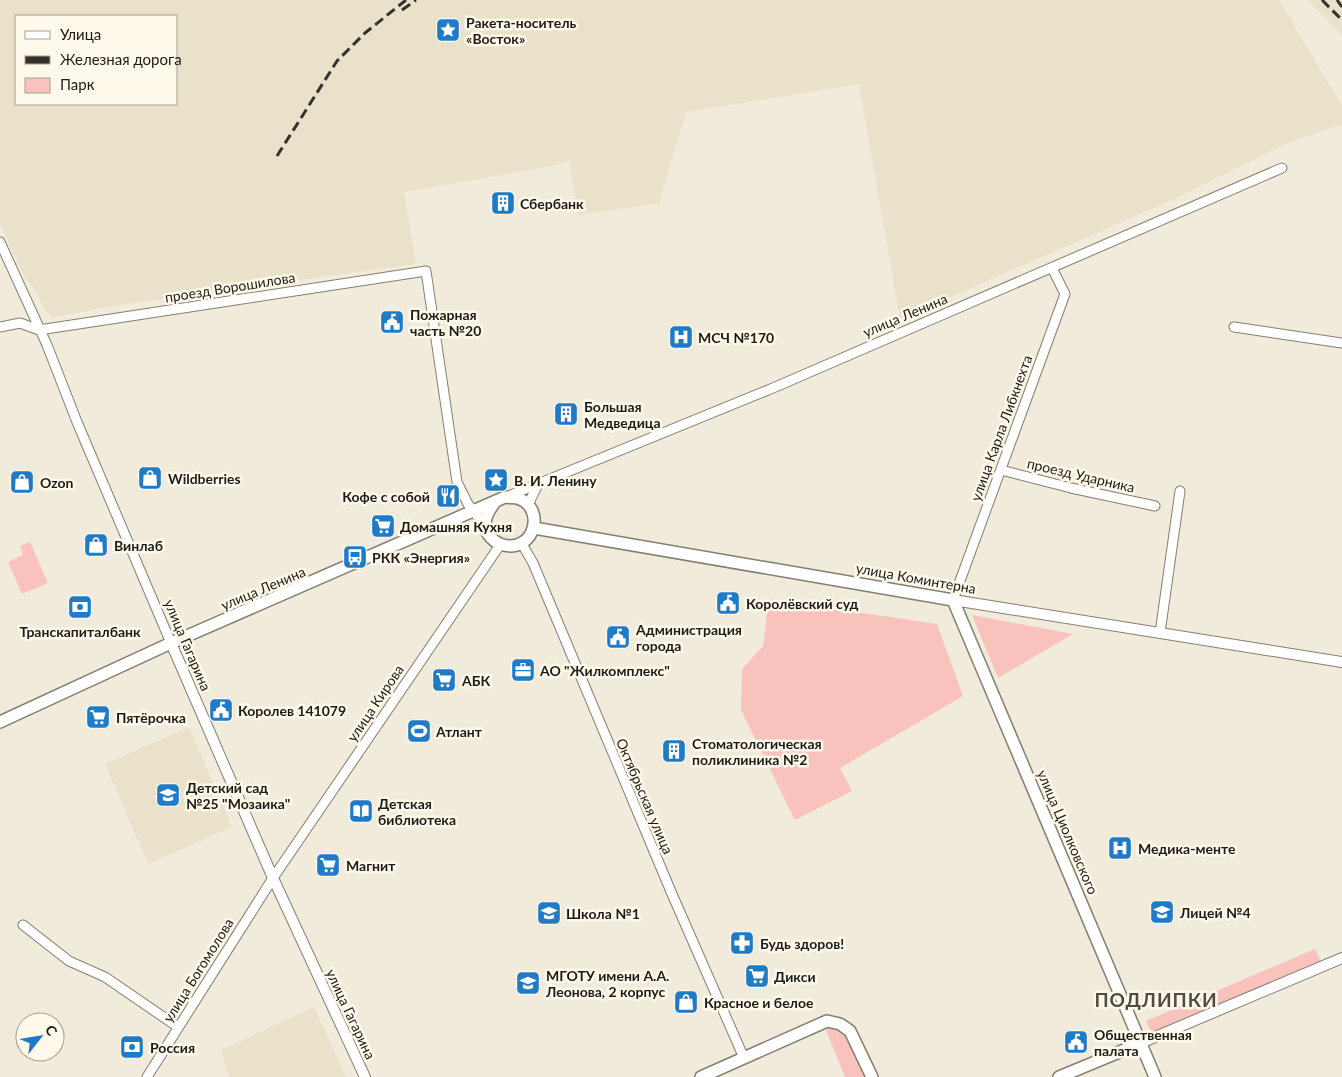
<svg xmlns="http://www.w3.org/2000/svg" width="1342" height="1077" font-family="Lato,sans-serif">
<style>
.built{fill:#eae1cb;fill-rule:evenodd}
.green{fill:#f9c2bc}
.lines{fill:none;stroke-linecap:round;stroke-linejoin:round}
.minor-casing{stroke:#837e70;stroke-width:11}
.tertiary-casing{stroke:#837e70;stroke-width:12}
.secondary-casing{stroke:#837e70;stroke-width:14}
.minor{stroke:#fff;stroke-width:9}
.tertiary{stroke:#fff;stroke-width:10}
.secondary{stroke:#fff;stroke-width:11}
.rail{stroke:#35322c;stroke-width:3;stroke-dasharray:10 5;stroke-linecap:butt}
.labels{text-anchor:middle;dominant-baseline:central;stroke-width:5;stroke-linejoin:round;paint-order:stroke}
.poi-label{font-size:14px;font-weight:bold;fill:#1d1b16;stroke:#fef9ea;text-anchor:start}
.street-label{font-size:14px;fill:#1d1b16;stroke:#fef9ea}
.district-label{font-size:19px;font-weight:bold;letter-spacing:1px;fill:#514c40;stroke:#fef9ea}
</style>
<rect width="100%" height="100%" fill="#f1ebdc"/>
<g class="built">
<path d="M0 0H1279L1342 106V124L1288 143 1172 200 900 319 859 84 686 112 659 203 578 215 569 161 552 166 404 192 416 264 118 305 52 318 43 308 38 294 24 276 0 224ZM176 16V104H16V16Z"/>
<polygon points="1308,0 1342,0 1342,35"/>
<polygon points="189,727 232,827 148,864 105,764"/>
<polygon points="314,1007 346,1077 229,1077 221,1050"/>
</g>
<g class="green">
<polygon points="30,542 48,583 22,594 8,562 23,555 20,546"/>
<polygon points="769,599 937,624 963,696 840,768 852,791 795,820 741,710 742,669 763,646"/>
<polygon points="972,615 1073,634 998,678"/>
<polygon points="1315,949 1321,962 1153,1035 1146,1021"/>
<polygon points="834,1027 847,1033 868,1077 845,1077 826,1030"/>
</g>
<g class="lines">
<defs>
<g id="minor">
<polyline points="0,242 47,345 77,422 171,643"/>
<polyline points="0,327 20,323 39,330 426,271 457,482 468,504 484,525"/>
<polyline points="1234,327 1342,343"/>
<polyline points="1001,470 1071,488 1155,506"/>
<polyline points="506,497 773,388 1282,168"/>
<polyline points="528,505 538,484"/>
<polyline points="522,544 533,563 672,894 744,1058"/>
<polyline points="953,600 1065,294 1052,268"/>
<polyline points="1160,633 1180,491"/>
<polyline points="23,925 69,961 105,977 178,1027"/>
<polyline points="147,1077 273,878 500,545"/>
</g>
<g id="tertiary">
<polyline points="953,600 1342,662"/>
<polyline points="171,643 273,878 365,1077"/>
<polyline points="1141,1043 1342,958"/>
</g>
<g id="secondary">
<polyline points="534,528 953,600 1155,1077"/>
<path d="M0 722 171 643 505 497C509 498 513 497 517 498 546 506 536 553 503 545 498 544 491 539 488 534 482 521 487 513 495 502"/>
<polyline points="701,1077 827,1021 840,1024 850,1031 872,1077"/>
<polyline points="1059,1077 1141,1043"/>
</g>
</defs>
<use href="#minor" class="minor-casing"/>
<use href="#tertiary" class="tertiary-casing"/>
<use href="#secondary" class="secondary-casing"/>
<use href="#minor" class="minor"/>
<use href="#tertiary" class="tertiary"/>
<use href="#secondary" class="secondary"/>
<g class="rail">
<polyline points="1322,0 1342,20"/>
<polyline points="1337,0 1342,7"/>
<polyline points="402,10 416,0"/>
<polyline points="277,156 337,61 365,33 406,0"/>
</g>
</g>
<defs>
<symbol id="sight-square" viewBox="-11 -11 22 22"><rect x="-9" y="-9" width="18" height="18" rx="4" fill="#1f7bc8" stroke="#fef9ea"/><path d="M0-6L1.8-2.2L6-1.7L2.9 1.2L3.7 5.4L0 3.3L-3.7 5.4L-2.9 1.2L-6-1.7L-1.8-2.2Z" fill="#fff"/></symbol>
<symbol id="building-square" viewBox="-11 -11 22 22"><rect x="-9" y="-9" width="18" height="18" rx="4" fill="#1f7bc8" stroke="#fef9ea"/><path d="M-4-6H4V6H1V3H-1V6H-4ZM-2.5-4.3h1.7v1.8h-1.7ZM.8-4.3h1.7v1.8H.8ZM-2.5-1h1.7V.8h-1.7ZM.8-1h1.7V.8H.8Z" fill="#fff"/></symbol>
<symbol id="civic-square" viewBox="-11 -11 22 22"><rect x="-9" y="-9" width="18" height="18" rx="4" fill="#1f7bc8" stroke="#fef9ea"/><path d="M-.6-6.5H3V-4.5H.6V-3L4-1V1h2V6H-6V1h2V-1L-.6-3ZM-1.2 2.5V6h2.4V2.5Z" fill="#fff"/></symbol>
<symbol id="hospital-square" viewBox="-11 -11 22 22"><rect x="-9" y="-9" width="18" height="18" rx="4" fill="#1f7bc8" stroke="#fef9ea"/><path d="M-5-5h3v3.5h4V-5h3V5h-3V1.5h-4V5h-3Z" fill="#fff"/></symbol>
<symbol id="shop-square" viewBox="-11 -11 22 22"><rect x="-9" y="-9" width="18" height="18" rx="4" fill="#1f7bc8" stroke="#fef9ea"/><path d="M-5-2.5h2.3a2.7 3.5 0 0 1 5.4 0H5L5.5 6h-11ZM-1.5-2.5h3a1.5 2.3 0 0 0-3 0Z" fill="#fff"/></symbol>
<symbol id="restaurant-square" viewBox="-11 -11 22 22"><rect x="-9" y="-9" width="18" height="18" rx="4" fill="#1f7bc8" stroke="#fef9ea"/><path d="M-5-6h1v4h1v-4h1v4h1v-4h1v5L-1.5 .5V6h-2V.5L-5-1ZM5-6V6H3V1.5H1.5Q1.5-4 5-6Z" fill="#fff"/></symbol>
<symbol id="supermarket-square" viewBox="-11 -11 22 22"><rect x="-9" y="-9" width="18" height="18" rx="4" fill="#1f7bc8" stroke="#fef9ea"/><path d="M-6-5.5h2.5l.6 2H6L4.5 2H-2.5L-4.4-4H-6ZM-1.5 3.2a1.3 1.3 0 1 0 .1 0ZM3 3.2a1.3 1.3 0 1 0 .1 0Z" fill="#fff"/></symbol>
<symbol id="bus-square" viewBox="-11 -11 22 22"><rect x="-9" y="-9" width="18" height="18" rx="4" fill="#1f7bc8" stroke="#fef9ea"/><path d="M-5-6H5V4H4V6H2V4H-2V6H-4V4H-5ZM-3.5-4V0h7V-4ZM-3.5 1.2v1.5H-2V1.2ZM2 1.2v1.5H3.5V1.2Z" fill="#fff"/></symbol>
<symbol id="bank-square" viewBox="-11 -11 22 22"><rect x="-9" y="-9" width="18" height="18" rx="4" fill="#1f7bc8" stroke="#fef9ea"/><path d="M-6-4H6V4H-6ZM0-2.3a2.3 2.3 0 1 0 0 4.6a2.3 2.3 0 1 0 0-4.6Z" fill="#fff"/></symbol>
<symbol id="office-square" viewBox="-11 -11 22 22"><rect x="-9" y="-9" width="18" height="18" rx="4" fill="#1f7bc8" stroke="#fef9ea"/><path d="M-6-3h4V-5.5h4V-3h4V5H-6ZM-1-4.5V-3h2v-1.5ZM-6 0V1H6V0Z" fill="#fff"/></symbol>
<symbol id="stadium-square" viewBox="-11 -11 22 22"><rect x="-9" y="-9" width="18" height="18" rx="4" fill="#1f7bc8" stroke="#fef9ea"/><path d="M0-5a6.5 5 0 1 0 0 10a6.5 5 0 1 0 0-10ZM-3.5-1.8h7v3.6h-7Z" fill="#fff"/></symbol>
<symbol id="school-square" viewBox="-11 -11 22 22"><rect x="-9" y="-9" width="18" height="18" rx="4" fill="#1f7bc8" stroke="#fef9ea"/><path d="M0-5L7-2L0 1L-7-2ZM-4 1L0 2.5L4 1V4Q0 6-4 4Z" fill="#fff"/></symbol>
<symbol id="library-square" viewBox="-11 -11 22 22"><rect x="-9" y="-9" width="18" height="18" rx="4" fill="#1f7bc8" stroke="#fef9ea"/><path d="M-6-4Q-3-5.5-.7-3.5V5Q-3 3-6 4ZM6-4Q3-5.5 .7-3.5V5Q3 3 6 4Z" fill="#fff"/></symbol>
<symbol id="pharmacy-square" viewBox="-11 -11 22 22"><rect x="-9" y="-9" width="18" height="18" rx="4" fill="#1f7bc8" stroke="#fef9ea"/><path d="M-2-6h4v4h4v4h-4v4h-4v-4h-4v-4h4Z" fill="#fff"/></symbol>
<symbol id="university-square" viewBox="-11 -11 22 22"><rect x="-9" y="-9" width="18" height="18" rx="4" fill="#1f7bc8" stroke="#fef9ea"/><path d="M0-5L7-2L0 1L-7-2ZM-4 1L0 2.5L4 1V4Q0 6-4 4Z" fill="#fff"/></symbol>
</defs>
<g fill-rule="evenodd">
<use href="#sight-square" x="434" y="16" width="28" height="28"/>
<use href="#building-square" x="489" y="189" width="28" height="28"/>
<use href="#civic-square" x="378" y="308" width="28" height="28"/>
<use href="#hospital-square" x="667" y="323" width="28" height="28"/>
<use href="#building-square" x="552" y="400" width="28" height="28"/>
<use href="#shop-square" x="136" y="464" width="28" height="28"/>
<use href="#sight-square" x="482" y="466" width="28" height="28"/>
<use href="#shop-square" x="8" y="468" width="28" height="28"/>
<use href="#restaurant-square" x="434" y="482" width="28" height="28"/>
<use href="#supermarket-square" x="369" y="512" width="28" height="28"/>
<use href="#shop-square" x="82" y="531" width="28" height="28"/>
<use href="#bus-square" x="341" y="543" width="28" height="28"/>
<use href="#civic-square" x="714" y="589" width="28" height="28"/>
<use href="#bank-square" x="66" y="593" width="28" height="28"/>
<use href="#civic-square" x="604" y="623" width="28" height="28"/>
<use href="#office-square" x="509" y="656" width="28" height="28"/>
<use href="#supermarket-square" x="430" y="666" width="28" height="28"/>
<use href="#civic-square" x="207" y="696" width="28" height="28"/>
<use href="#supermarket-square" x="84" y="703" width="28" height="28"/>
<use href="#stadium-square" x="405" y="717" width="28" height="28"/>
<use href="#building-square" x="660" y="737" width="28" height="28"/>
<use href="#school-square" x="154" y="781" width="28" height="28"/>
<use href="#library-square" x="347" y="797" width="28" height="28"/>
<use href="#hospital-square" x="1106" y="834" width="28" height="28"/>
<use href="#supermarket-square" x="314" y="851" width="28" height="28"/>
<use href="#school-square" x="1148" y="898" width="28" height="28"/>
<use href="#school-square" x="535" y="899" width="28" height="28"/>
<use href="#pharmacy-square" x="728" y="929" width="28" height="28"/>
<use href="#supermarket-square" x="743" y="962" width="28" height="28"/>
<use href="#university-square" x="514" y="969" width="28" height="28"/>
<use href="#shop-square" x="672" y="988" width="28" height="28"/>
<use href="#civic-square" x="1062" y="1028" width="28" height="28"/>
<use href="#bank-square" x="118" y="1033" width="28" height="28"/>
</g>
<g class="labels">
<g class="poi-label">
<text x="466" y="22">Ракета-носитель<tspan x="466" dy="16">«Восток»</tspan></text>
<text x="520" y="203">Сбербанк</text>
<text x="410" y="314">Пожарная<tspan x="410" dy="16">часть №20</tspan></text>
<text x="698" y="337">МСЧ №170</text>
<text x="584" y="406">Большая<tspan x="584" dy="16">Медведица</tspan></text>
<text x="168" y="478">Wildberries</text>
<text x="514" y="480">В. И. Ленину</text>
<text x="40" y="482">Ozon</text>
<text x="430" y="496" text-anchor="end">Кофе с собой</text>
<text x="400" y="526">Домашняя Кухня</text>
<text x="114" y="545">Винлаб</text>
<text x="372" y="557">РКК «Энергия»</text>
<text x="746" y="603">Королёвский суд</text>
<text x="636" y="629">Администрация<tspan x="636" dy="16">города</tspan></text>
<text x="80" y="631" text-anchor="middle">Транскапиталбанк</text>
<text x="540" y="670">АО "Жилкомплекс"</text>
<text x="462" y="680">АБК</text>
<text x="238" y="710">Королев 141079</text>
<text x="116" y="717">Пятёрочка</text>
<text x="436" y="731">Атлант</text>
<text x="692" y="743">Стоматологическая<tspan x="692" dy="16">поликлиника №2</tspan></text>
<text x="186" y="787">Детский сад<tspan x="186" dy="16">№25 "Мозаика"</tspan></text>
<text x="378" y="803">Детская<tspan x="378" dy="16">библиотека</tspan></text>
<text x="1138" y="848">Медика-менте</text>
<text x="346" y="865">Магнит</text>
<text x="1180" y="912">Лицей №4</text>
<text x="566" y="913">Школа №1</text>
<text x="760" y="943">Будь здоров!</text>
<text x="546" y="975">МГОТУ имени А.А.<tspan x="546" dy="16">Леонова, 2 корпус</tspan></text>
<text x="774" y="976">Дикси</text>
<text x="704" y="1002">Красное и белое</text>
<text x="1094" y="1034">Общественная<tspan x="1094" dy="16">палата</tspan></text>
<text x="150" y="1047">Россия</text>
</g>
<g class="street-label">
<text transform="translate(230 287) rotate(-9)">проезд Ворошилова</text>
<text transform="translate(905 315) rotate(-23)">улица Ленина</text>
<text transform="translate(1001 428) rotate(-70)">улица Карла Либкнехта</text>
<text transform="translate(1081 475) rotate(13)">проезд Ударника</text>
<text transform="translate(916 578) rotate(10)">улица Коминтерна</text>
<text transform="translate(263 588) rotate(-23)">улица Ленина</text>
<text transform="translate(188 645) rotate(67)">улица Гагарина</text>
<text transform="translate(375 703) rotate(-56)">улица Кирова</text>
<text transform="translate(645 796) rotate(67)">Октябрьская улица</text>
<text transform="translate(1068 832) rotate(67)">улица Циолковского</text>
<text transform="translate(198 970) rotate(-58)">улица Богомолова</text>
<text transform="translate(351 1014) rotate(65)">улица Гагарина</text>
</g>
<g class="district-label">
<text x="1156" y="999">ПОДЛИПКИ</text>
</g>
</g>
<rect x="15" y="15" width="162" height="90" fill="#fef9ea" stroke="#a4a095"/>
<rect x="25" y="31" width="25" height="8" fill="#ffffff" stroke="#a4a095"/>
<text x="60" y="40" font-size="15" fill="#1d1b16">Улица</text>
<rect x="25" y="56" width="25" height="8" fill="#35322c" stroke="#a4a095"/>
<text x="60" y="65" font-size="15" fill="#1d1b16">Железная дорога</text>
<rect x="25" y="78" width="25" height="15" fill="#f9c2bc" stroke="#a4a095"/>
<text x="60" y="90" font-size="15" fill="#1d1b16">Парк</text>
<g transform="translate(40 1037) rotate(59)"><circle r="24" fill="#fef9ea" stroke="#a4a095"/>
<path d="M0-4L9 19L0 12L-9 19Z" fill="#1f7bc8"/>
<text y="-8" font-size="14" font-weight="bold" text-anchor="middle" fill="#1d1b16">С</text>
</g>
</svg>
